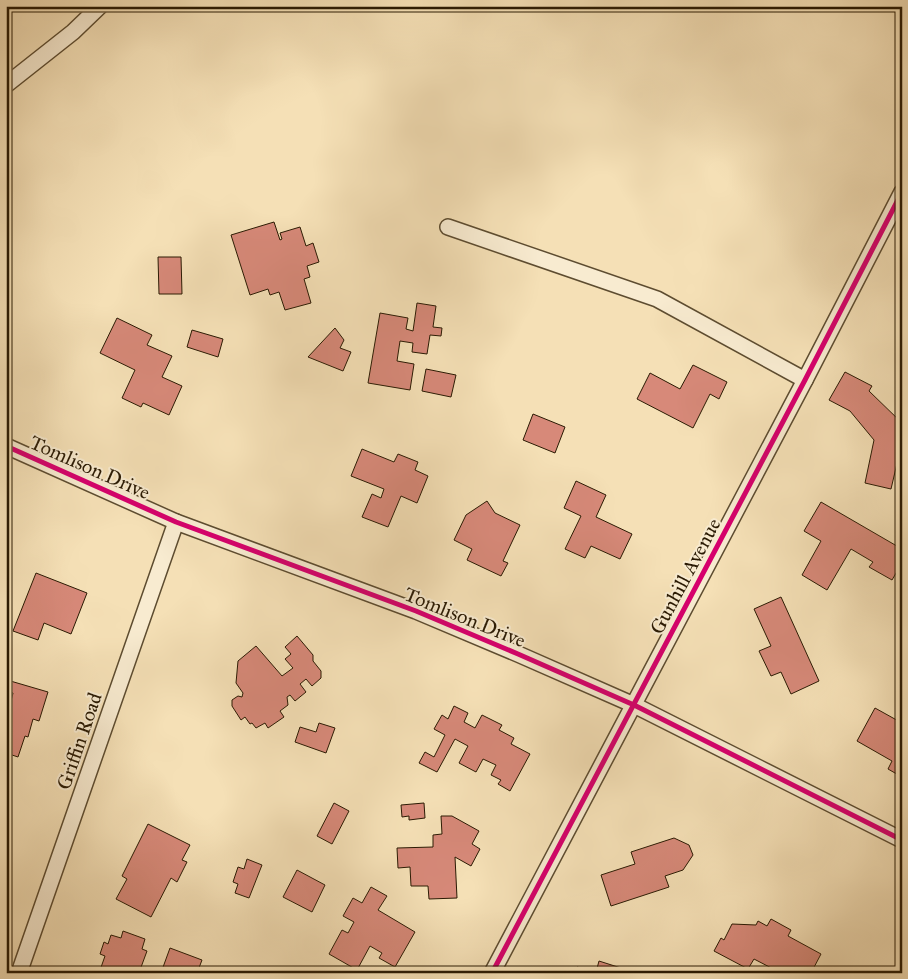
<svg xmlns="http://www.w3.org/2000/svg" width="908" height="979" font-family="'IM FELL Great Primer',serif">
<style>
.building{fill:#d78979;stroke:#2a1a03}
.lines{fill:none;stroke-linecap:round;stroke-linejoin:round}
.street-casing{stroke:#5d4c30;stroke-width:18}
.street{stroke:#f8ebd0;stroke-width:15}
.cycleway-casing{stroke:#f8ebd0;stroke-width:8}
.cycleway{stroke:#d6006c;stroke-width:5}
.labels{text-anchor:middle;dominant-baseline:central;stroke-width:4;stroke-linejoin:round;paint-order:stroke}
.street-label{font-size:20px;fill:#2a1a03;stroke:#f8ebd0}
</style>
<rect width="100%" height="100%" fill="#f5e0b6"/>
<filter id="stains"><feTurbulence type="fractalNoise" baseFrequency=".004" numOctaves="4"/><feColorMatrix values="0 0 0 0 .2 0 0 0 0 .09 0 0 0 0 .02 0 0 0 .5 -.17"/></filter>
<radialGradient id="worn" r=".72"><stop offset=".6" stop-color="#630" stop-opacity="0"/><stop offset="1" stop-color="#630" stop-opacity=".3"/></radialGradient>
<g class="building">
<polygon points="274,222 280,240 282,239 280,233 300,227 306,246 313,243 319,262 307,266 310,277 304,279 311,303 285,310 279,292 270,295 268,289 250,295 231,235"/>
<polygon points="158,257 181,257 182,294 159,294"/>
<polygon points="417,303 436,306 433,327 442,328 441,336 430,335 427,354 412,352 413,343 400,341 397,361 414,364 410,390 368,383 380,313 408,318 406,329 413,331"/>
<polygon points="117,318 152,335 147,345 172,356 162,377 182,386 169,415 143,403 141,407 122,398 135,370 100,353"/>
<polygon points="335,328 344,340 340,348 351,352 343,371 308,357"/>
<polygon points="192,330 223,339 218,357 187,347"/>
<polygon points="693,365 727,382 719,399 710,394 693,428 637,399 650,373 680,389"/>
<polygon points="426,369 456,375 451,397 422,391"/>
<polygon points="845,372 872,386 869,391 902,423 902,442 891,489 865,483 874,440 850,411 829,400"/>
<polygon points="533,414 565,427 555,453 523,440"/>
<polygon points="362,449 394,462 398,454 418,462 415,470 428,476 417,503 401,496 388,527 362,517 372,494 381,498 384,489 351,476"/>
<polygon points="576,481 606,495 596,517 632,534 620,559 591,546 585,558 565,549 581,516 564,508"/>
<polygon points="487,501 495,513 520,525 503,561 508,563 501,576 467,560 472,549 454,540 466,515"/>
<polygon points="821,502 902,549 902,563 892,580 869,567 873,562 851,549 827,590 802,575 821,541 804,531"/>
<polygon points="36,573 87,593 71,634 44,623 38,640 13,631"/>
<polygon points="781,597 819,681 791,694 781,672 771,676 759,651 771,646 754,609"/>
<polygon points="297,636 313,655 313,661 321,671 321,678 312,686 306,679 300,684 306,692 295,701 290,695 287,697 288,705 280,711 284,717 268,728 265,723 256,728 252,723 250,724 245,717 241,720 232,706 232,700 238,696 242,697 243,693 236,683 238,661 256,646 282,676 293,668 285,659 291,654 285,647"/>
<polygon points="7,680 48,692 39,721 33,719 28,737 25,736 18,757 6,753 6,708 9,709 13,693 6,691"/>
<polygon points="454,706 468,713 464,722 475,728 482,715 502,725 499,730 514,738 511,744 530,754 510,791 498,784 501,780 491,775 496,765 483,759 476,772 459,763 468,746 455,739 437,772 419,763 425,752 434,757 445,735 434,729 442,715 448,719"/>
<polygon points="875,708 902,723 902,777 888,769 892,761 857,741"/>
<polygon points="319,723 335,728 326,753 295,742 300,727 316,732"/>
<polygon points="334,803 349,811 332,844 317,836"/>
<polygon points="424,803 425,818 409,820 409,816 402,817 401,805"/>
<polygon points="441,816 452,816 479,831 472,844 480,849 471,866 455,857 457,898 429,899 428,886 411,886 410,867 398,868 397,848 433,847 433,835 442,834"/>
<polygon points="148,824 190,845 182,860 187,862 177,882 171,878 151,917 116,899 127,879 122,876"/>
<polygon points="674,838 689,845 693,855 683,870 665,876 669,887 611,906 601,875 635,864 631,852"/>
<polygon points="247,859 262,865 249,898 235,893 238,884 233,882 238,867 244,869"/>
<polygon points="297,870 325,885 312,912 283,897"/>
<polygon points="371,887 387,896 378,910 415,932 395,967 379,958 382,953 370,946 357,970 329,954 342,930 348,933 354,922 343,916 353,898 362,903"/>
<polygon points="771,919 791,930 788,936 821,954 811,973 781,973 754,959 748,969 714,951 721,938 724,940 732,924 756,925 758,921 767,926"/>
<polygon points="123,931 145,939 142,949 147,951 140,970 136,968 134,973 99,973 105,956 100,954 104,942 108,944 111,935 121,938"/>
<polygon points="170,948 202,960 197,973 168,973 162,970"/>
<polygon points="599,961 624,969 623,973 575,973 577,967 596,972"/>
</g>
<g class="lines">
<defs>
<g id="street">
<polyline points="6,85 73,32 100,6"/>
<polyline points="448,227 657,299 805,380"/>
<polyline points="6,446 176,522 416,611 518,654 634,705 902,840"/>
<polyline points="19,973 176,522"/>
<polyline points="492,973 805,380 902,192"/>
</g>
</defs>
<use href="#street" class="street-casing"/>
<use href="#street" class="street"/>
<defs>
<g id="cycleway">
<polyline points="6,446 176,522 416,611 518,654 634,705 902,840"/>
<polyline points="492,973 805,380 902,192"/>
</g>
</defs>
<use href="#cycleway" class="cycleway-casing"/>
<use href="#cycleway" class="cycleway"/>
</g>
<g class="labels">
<g class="street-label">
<text transform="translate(90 467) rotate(24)">Tomlison Drive</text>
<text transform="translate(685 576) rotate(-62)">Gunhill Avenue</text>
<text transform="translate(465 617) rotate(22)">Tomlison Drive</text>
<text transform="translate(79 741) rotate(-71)">Griffin Road</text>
</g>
</g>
<rect width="908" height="979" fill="none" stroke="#f5e0b6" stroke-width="25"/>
<rect x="8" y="8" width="893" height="964" fill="none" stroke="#2a1a03" stroke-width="2.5"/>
<rect x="12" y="12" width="883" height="954" fill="none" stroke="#2a1a03"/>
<rect width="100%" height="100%" filter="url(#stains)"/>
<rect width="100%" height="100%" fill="url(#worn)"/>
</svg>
